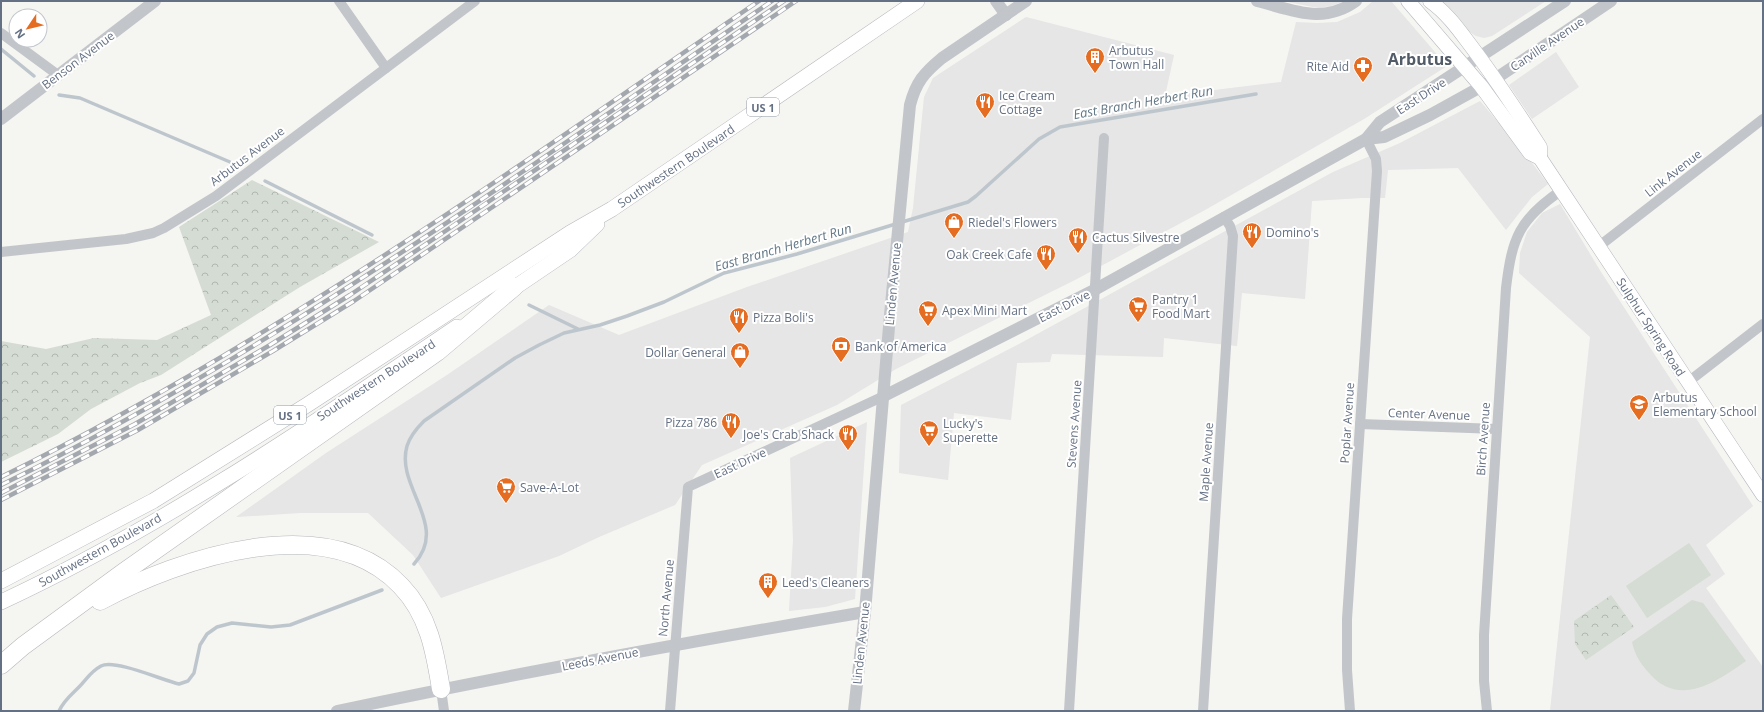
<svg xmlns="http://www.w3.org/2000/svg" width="1764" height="712" font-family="'Open Sans',sans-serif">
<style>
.built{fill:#e5e6e5}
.forest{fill:url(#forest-crowns)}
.garden{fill:#d5dcd3}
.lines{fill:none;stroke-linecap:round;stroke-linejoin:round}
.stream{stroke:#bec6cd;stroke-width:3.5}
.secondary-casing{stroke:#b4b8be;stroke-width:15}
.primary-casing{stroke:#b5b8bd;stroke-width:16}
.motorway-casing{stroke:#b5b7bb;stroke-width:19}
.minor{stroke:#c2c5c9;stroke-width:10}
.tertiary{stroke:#c2c5c9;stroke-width:12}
.secondary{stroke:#fff;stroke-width:14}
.primary{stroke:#fff;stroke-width:15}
.motorway{stroke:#fff;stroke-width:18}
.rail-casing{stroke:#a3a7ae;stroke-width:4.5}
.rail{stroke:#fff;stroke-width:3;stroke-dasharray:9;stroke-linecap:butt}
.labels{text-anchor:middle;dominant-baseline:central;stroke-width:4;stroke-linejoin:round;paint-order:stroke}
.shield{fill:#fff;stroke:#929ba8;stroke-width:1}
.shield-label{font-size:11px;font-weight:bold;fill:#647083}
.street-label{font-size:12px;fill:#647083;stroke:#fff}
.poi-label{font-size:12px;fill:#647083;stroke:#fff;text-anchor:start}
.water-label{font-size:13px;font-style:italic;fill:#647987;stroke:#fff}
.district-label{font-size:16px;font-weight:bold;fill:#525b68;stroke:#fff}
</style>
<defs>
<pattern id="forest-crowns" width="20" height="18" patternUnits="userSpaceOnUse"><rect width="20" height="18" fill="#d5dcd3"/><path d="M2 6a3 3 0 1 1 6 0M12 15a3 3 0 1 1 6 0" fill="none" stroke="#b0b7b1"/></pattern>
</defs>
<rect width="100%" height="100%" fill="#f5f5f1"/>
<g class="built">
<polygon points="1283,1 1345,1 1331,6 1318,8"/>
<polygon points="1373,1 1391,1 1447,66 1364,119 1205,210 1075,280 896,369 837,405 702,465 675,505 599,537 559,556 441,598 413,555 368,513 300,513 236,517 326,453 447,375 549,305 619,335 747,287 908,232 913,208 924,97 933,78 1026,17 1174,55 1165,96 1281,82 1296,22 1317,23 1337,22 1360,12"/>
<polygon points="1439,1 1546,1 1492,36 1484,38 1476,36 1468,31"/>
<polygon points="1556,52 1579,87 1532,119 1509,85"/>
<polygon points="1480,101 1522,150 1548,184 1532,197 1506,230 1458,168 1388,170 1385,198 1362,198 1312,201 1305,299 1242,293 1237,346 1164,338 1163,357 1052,354 1050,362 1017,363 1011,420 954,413 948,480 899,473 901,405 1019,344 1333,172 1400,143"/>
<polygon points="1560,204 1601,272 1753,506 1706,545 1725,574 1706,588 1763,667 1763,711 1550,711 1590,337 1519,273 1520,253 1527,232 1542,213"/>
<polygon points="867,422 855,599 825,607 789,611 793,540 790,458"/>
</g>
<g class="forest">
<polygon points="252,180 379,242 300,287 161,375 140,383 91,409 58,434 1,462 1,341 46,349 94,338 157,340 211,315 179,227"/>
<polygon points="1611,595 1634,627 1586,660 1575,644 1574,621"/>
</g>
<g class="garden">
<polygon points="1689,543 1711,575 1647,618 1626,586"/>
<path d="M1692 600 1703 603 1746 661C1716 682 1679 708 1649 673 1640 663 1635 655 1632 642Z"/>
</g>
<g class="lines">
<g class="stream">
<polyline points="1,49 34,76"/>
<polyline points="59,95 80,98 230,162"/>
<polyline points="265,181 372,235"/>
<polyline points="529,305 578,329"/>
<path d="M414 564C450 525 395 487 407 446 410 436 417 428 424 421L515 358 539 345 564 333 600 325 627 316 664 302 724 273 797 254 968 202 976 196 1039 139 1060 127 1256 94"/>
<path d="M59 711C64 700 71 695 79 687 87 679 90 672 101 666 115 659 162 680 179 684L188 681 194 673 200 645 207 634 217 627 232 623 271 627 290 625 382 590"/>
</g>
<defs>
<g id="secondary">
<polyline points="1408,1 1481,86 1530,153 1540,158 1763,495"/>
<path d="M1430 1C1447 13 1459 30 1471 46 1496 79 1518 113 1540 147V158"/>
</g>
<g id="primary">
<polyline points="505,294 570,250 597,224"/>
<polyline points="1,581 153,501 307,405 570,233 612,209 917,1"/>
<path d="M1 602C162 527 310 426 457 327"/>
</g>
<g id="motorway">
<path d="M100 601C180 558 327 508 401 586 429 615 435 652 441 689"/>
<polyline points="1,665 23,646 124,572 437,352 514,287"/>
</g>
</defs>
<use href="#secondary" class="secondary-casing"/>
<use href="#primary" class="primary-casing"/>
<use href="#motorway" class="motorway-casing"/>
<g class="minor">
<polyline points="339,1 386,68"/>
<polyline points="1,33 58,75"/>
<polyline points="1598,247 1763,119"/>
<polyline points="1,252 126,239 153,233 164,228 216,196 475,1"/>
<polyline points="1688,382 1763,324"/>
<polyline points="1360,424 1497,429"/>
<polyline points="441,689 444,711"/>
<polyline points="670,711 688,487 884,396"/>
<polyline points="1069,711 1104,138"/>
<polyline points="1203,711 1233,236 1230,226 1224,217"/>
<polyline points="1350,711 1347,670 1347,619 1377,171 1376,159 1366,139"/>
<path d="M1487 711 1484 681V635L1506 288C1512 238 1519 219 1562 190"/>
</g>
<g class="tertiary">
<polyline points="996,1 1006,15"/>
<path d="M1257 1C1293 10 1323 25 1356 1"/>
<polyline points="1,119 155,1"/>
<polyline points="1366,139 1384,137 1430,115 1495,79 1611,1"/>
<polyline points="884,396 1096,289 1366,139 1380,122 1565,1"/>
<path d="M337 711C512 674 688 642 865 612"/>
<path d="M854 711 865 612 890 315 910 105C916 82 924 73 942 58L1026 1"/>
</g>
<use href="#secondary" class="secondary"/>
<use href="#primary" class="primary"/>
<use href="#motorway" class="motorway"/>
<defs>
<g id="rail">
<path d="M1 477C270 345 513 169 759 1"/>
<path d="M1 485C274 351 521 172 772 1"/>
<polyline points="1,493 135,424 270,345 350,295 441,234 784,1"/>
<polyline points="1,500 138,430 273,351 354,301 796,1"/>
</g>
</defs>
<use href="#rail" class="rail-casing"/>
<use href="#rail" class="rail"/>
</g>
<defs>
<symbol id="building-pin" viewBox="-11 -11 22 30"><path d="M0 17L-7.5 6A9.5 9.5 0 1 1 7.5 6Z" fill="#e56d22" stroke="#fff"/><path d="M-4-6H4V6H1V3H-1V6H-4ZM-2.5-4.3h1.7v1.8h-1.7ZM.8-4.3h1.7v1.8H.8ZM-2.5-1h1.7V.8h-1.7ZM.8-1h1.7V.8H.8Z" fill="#fff"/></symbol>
<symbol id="pharmacy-pin" viewBox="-11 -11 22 30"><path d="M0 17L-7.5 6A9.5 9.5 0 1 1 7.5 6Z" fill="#e56d22" stroke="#fff"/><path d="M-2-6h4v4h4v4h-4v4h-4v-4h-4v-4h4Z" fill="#fff"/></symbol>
<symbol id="restaurant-pin" viewBox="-11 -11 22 30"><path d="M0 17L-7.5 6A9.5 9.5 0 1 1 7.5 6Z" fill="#e56d22" stroke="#fff"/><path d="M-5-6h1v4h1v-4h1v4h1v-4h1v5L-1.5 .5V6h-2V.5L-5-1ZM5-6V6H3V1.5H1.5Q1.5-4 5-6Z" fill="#fff"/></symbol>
<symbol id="shop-pin" viewBox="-11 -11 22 30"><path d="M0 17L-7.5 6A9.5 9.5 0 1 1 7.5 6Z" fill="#e56d22" stroke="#fff"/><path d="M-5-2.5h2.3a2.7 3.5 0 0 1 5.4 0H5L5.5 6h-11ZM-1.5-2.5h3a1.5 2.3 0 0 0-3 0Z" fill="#fff"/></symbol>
<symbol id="supermarket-pin" viewBox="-11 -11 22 30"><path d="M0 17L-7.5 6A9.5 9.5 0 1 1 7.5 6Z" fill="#e56d22" stroke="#fff"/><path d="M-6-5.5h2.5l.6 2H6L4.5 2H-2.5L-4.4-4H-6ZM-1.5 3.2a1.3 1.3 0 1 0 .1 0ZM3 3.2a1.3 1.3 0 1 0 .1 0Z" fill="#fff"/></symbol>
<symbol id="bank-pin" viewBox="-11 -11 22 30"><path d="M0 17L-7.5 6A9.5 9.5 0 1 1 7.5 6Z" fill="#e56d22" stroke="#fff"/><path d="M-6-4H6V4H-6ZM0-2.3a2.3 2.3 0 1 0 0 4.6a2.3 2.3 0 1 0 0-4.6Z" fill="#fff"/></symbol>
<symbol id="school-pin" viewBox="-11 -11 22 30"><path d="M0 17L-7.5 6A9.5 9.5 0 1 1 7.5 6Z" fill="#e56d22" stroke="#fff"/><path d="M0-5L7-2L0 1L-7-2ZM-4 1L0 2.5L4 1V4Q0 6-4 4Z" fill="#fff"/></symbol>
</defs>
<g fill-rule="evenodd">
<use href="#building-pin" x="1084" y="46" width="22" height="30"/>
<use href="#pharmacy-pin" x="1352" y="55" width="22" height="30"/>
<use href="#restaurant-pin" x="974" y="91" width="22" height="30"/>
<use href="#shop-pin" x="943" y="211" width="22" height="30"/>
<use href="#restaurant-pin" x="1241" y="221" width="22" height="30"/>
<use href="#restaurant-pin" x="1067" y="226" width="22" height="30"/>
<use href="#restaurant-pin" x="1035" y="243" width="22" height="30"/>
<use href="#supermarket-pin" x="1127" y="295" width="22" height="30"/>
<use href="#supermarket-pin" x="917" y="299" width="22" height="30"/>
<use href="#restaurant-pin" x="728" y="306" width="22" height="30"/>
<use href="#bank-pin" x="830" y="335" width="22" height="30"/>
<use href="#shop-pin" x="729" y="341" width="22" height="30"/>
<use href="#school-pin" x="1628" y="393" width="22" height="30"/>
<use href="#restaurant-pin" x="720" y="411" width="22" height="30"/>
<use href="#supermarket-pin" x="918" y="419" width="22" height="30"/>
<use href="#restaurant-pin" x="837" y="423" width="22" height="30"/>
<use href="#supermarket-pin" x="495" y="476" width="22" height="30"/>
<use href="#building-pin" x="757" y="571" width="22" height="30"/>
</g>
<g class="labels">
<g class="shield">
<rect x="747" y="98" width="32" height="18" rx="3"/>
<rect x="274" y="406" width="32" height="18" rx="3"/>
</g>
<g class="shield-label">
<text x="763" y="107">US 1</text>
<text x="290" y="415">US 1</text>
</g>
<g class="street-label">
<text transform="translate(1547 44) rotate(-34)">Carville Avenue</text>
<text transform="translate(78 60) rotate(-37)">Benson Avenue</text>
<text transform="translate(1421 96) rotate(-33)">East Drive</text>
<text transform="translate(247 156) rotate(-37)">Arbutus Avenue</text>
<text transform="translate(676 166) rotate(-34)">Southwestern Boulevard</text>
<text transform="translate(1673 173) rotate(-38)">Link Avenue</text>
<text transform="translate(893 284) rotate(-85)">Linden Avenue</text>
<text transform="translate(1064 306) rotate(-27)">East Drive</text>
<text transform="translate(1651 327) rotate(57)">Sulphur Spring Road</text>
<text transform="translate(376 380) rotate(-33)">Southwestern Boulevard</text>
<text transform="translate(1429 414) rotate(2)">Center Avenue</text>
<text transform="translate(1347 423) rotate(-86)">Poplar Avenue</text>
<text transform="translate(1074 424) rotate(-86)">Stevens Avenue</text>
<text transform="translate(1483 439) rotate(-86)">Birch Avenue</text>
<text transform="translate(1206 462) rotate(-86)">Maple Avenue</text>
<text transform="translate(740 463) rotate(-25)">East Drive</text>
<text transform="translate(100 550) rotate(-29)">Southwestern Boulevard</text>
<text transform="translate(666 598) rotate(-85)">North Avenue</text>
<text transform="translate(861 643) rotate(-84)">Linden Avenue</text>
<text transform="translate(600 659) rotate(-11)">Leeds Avenue</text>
</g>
<g class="poi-label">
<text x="1109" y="50">Arbutus<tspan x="1109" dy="14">Town Hall</tspan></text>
<text x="1349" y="66" text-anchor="end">Rite Aid</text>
<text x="999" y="95">Ice Cream<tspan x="999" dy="14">Cottage</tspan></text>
<text x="968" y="222">Riedel's Flowers</text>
<text x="1266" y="232">Domino's</text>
<text x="1092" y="237">Cactus Silvestre</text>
<text x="1032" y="254" text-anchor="end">Oak Creek Cafe</text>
<text x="1152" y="299">Pantry 1<tspan x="1152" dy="14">Food Mart</tspan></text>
<text x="942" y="310">Apex Mini Mart</text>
<text x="753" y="317">Pizza Boli's</text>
<text x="855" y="346">Bank of America</text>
<text x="726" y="352" text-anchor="end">Dollar General</text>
<text x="1653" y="397">Arbutus<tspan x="1653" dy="14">Elementary School</tspan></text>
<text x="717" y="422" text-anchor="end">Pizza 786</text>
<text x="943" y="423">Lucky's<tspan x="943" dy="14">Superette</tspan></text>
<text x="834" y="434" text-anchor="end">Joe's Crab Shack</text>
<text x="520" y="487">Save-A-Lot</text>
<text x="782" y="582">Leed's Cleaners</text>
</g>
<g class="water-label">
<text transform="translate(1143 102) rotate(-10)">East Branch Herbert Run</text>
<text transform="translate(783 247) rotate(-16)">East Branch Herbert Run</text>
</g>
<g class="district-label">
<text x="1420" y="59">Arbutus</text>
</g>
</g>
<rect width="1764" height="712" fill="none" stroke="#647083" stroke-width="4"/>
<g transform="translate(28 28) rotate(235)"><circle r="19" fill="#ffffff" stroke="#c1c6cd"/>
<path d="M0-3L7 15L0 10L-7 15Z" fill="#e56d22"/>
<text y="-6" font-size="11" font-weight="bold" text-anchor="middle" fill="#647083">N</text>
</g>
</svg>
